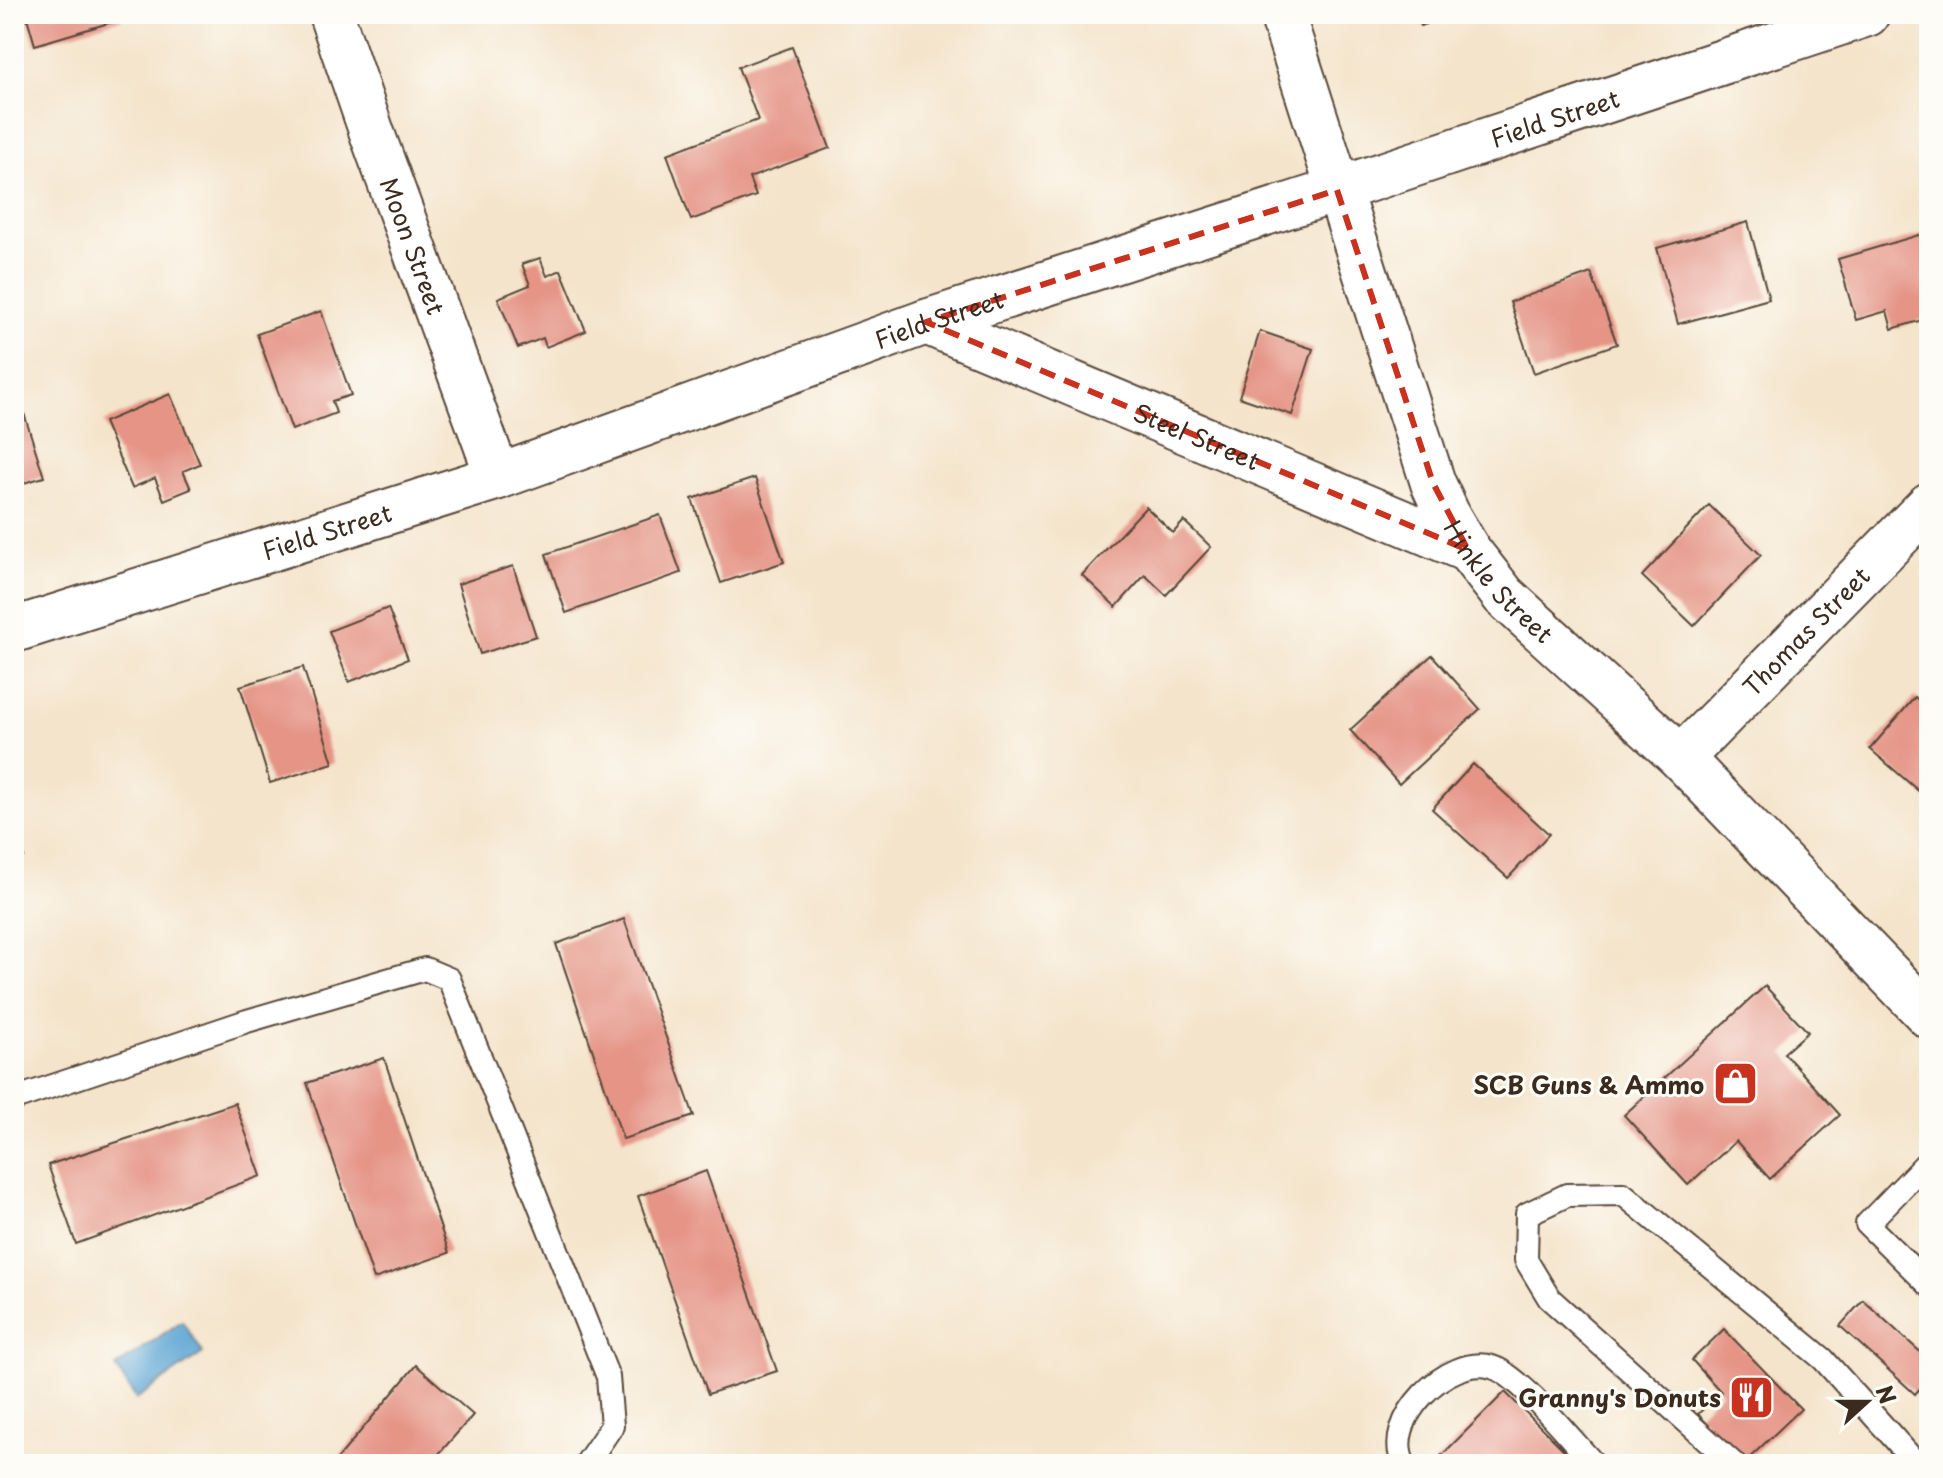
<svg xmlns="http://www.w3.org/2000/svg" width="1943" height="1478" font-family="'Playpen Sans',sans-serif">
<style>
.water{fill:#5ca4d3;stroke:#4c6778;stroke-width:2}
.building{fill:#e59486}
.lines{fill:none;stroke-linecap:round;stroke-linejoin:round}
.service-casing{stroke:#574638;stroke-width:26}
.minor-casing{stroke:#574638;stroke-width:48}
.service{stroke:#fff;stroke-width:22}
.minor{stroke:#fff;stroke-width:44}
.marked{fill:none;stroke:#c8321e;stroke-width:6;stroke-dasharray:16 10;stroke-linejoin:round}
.labels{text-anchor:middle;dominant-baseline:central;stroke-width:6;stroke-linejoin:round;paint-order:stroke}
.street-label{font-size:24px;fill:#3b2a1e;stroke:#fdfcf7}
.poi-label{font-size:24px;font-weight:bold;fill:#3b2a1e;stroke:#fdfcf7;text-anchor:end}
</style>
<rect width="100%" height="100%" fill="#fdfcf7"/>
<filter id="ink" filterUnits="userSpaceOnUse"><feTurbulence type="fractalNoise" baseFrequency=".0125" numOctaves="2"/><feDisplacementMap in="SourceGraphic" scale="16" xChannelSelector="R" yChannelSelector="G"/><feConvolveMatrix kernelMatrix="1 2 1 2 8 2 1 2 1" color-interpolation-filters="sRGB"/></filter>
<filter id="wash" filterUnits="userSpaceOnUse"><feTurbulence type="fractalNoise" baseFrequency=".006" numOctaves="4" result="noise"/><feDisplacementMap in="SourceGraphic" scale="32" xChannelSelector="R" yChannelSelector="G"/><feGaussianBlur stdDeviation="1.8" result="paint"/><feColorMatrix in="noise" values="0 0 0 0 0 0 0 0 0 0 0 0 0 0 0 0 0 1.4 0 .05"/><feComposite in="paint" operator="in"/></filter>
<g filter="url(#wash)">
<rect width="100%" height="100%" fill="#f4e4cb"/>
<polygon class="water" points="182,1321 203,1353 136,1399 116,1367"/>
<g id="blocks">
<g class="building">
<polygon points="26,14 120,14 122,19 35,45"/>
<polygon points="1416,14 1450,14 1421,26"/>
<polygon points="792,47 830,148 749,178 756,196 691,220 667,154 758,120 738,67"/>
<polygon points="1748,222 1769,299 1678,324 1657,248"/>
<polygon points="1929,232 1929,318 1892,329 1887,311 1856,320 1838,259"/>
<polygon points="540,258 547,276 561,270 586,331 546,347 543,338 518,348 498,298 530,285 522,264"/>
<polygon points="1591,273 1617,344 1534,373 1510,302"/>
<polygon points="321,311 351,395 332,401 336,413 292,430 257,334"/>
<polygon points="1260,331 1313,349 1292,415 1239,397"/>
<polygon points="170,394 200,464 183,471 191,489 164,500 155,478 132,488 104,422"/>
<polygon points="22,407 44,477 14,486 14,409"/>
<polygon points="755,478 784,562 721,583 692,499"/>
<polygon points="1709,505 1761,555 1694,626 1642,576"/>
<polygon points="1146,507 1173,533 1184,521 1211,547 1166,595 1145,575 1116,607 1082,575"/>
<polygon points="660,515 681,573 566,613 546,554"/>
<polygon points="513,566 536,636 480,654 458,584"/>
<polygon points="388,608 408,659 349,682 329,631"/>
<polygon points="1432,655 1480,709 1399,784 1350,730"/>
<polygon points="303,667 333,763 270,783 240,686"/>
<polygon points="1915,697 1929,709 1929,800 1870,749"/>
<polygon points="1473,764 1549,834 1508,878 1432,809"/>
<polygon points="14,828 24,857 14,860"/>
<polygon points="624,919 694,1116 623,1139 556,944"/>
<polygon points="1765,986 1808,1032 1784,1053 1840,1115 1770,1179 1736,1141 1688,1185 1624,1115"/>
<polygon points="384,1058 449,1253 374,1279 307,1083"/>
<polygon points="235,1103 261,1176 76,1244 48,1165"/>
<polygon points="706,1171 777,1371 708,1394 638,1196"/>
<polygon points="1863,1300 1929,1360 1929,1378 1915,1394 1840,1326"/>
<polygon points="1724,1329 1801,1409 1744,1463 1698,1414 1721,1392 1692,1360"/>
<polygon points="416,1365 473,1415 430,1464 333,1464"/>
<polygon points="1505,1392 1578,1464 1433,1464"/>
</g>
</g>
</g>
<g filter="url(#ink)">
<use href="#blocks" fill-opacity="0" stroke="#574638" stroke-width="2"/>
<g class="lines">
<defs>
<g id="service">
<polyline points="14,1099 247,1021 425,969 449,979 608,1377 612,1426 586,1464"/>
<polyline points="1929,1160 1867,1224 1929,1285"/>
<path d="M1404 1464C1381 1421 1448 1354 1492 1367 1520 1375 1572 1441 1594 1464"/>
<polyline points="1734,1464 1549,1298 1526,1260 1527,1214 1567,1195 1623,1194 1823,1359 1917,1464"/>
</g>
<g id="minor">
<path id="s1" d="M331 14 373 136 498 477"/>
<path id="s2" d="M1282 14 1433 483 1449 518 1468 550 1504 596 1681 758 1929 1016"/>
<path id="s3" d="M926 322 1468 550"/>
<path id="s4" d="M14 630 498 477 926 322 1337 190 1867 14"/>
<path id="s5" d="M1681 758 1929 505"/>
</g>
</defs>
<use href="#service" class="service-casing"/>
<use href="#minor" class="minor-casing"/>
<use href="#service" class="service"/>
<use href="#minor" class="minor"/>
</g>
</g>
<path class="marked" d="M1337 190 1433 483 1468 550 926 322Z"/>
<defs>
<symbol id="shop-square" viewBox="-11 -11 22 22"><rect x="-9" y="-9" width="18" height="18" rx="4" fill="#c8321e" stroke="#fdfcf7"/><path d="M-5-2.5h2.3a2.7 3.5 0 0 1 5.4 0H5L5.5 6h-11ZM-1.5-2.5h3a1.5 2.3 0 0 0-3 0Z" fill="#fff"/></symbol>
<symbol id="restaurant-square" viewBox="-11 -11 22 22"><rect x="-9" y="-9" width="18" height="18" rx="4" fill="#c8321e" stroke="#fdfcf7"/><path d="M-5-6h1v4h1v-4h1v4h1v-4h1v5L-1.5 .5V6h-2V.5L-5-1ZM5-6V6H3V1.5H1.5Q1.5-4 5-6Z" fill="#fff"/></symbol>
</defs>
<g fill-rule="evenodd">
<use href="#shop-square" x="1710" y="1058" width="51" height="51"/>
<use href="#restaurant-square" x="1726" y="1372" width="51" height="51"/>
</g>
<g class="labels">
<g class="street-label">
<text stroke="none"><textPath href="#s4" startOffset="1624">Field Street</textPath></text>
<text stroke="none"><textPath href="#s1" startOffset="246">Moon Street</textPath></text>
<text stroke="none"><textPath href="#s4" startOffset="976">Field Street</textPath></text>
<text stroke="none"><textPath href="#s3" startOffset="294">Steel Street</textPath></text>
<text stroke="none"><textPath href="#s4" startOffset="328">Field Street</textPath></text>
<text stroke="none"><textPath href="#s2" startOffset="612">Hinkle Street</textPath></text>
<text stroke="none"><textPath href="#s5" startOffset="178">Thomas Street</textPath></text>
</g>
<g class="poi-label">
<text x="1704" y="1084">SCB Guns &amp; Ammo</text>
<text x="1721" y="1397">Granny's Donuts</text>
</g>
</g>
<rect width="1943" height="1478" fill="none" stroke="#fdfcf7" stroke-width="48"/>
<g transform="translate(1867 1402) rotate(69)" stroke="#fdfcf7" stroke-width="6" paint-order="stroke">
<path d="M0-6L14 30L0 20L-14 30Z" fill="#3b2a1e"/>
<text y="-12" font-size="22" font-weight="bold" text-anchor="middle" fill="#3b2a1e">N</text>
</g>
</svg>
